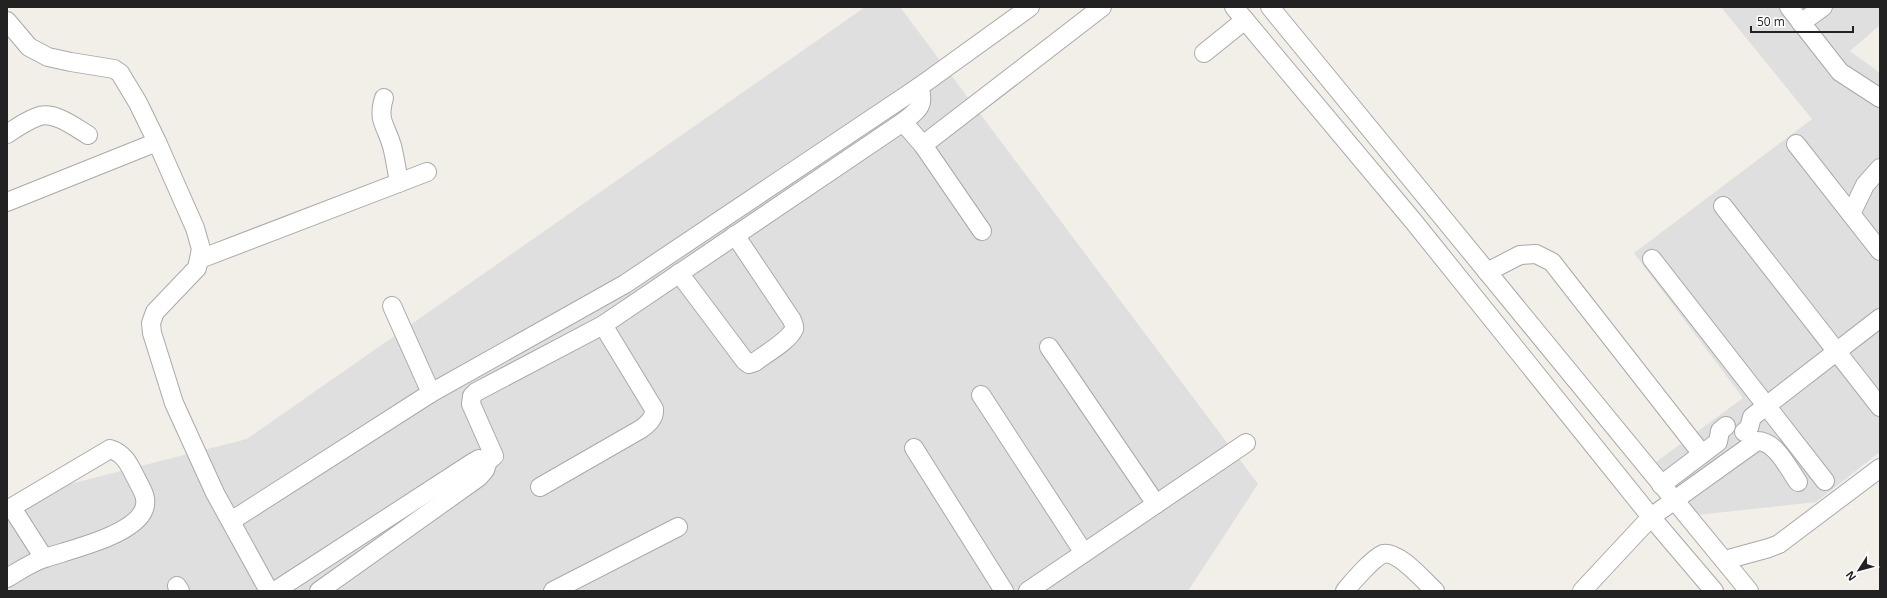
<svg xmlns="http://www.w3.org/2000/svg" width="1887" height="598" font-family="'Open Sans',sans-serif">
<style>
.residential{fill:#e0dfdf}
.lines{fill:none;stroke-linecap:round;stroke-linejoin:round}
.minor-casing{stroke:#a9a9a9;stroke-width:20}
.minor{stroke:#fff;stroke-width:18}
</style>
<rect width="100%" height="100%" fill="#f2efe9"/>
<g class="residential">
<polygon points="865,7 900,7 1258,484 1188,591 7,591 7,500 247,439"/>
<polygon points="1721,7 1880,7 1880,25 1850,51 1880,73 1880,452 1816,502 1688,516 1648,468 1743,398 1634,253 1812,119"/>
</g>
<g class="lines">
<defs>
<g id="minor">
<polyline points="1234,7 1414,222 1651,517 1714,591"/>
<polyline points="1270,7 1749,591"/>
<polyline points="1789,7 1840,72 1880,98"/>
<polyline points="7,21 29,47 48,57 71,62 114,69 120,73 138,103 157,142 195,228 201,249 197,268 155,312 151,323 152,333 174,403 215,493 269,591"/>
<polyline points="1801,23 1823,7"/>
<polyline points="1204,53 1245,20"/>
<path d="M384 98C377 121 386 125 392 146 395 158 397 171 399 183"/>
<polyline points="903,122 923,145 1102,7"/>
<path d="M7 134C16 128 26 121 37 117 53 110 75 127 88 135"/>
<polyline points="1796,144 1880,251"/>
<polyline points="923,145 982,231"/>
<polyline points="7,202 157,142"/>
<polyline points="1723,206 1880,407"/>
<polyline points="1851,214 1865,185 1880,168"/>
<polyline points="200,259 427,172"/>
<polyline points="1652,259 1825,481"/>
<polyline points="1487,272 1520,255 1536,254 1552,262 1702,454"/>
<path d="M679 273 745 361 749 364 755 362C765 354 789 341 794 329 795 326 793 323 792 320L735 235"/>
<polyline points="392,306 431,393"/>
<polyline points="1049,347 1156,504"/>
<polyline points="981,395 1084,553"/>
<polyline points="1744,432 1749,428 1752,417 1880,318"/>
<polyline points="914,448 1004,591"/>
<polyline points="1661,485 1718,442 1720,431 1726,426"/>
<path d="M540 487 641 429C648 424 655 418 654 409L603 325 903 122C917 111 926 106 919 87"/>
<polyline points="12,508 44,558"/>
<path d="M7 510 110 449C126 454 130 467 137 480 142 490 148 498 144 509 135 535 69 550 45 558 32 562 19 571 7 578"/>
<polyline points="231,521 431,393 625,284 919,87 1030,7"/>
<polyline points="1725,560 1769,548 1779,544 1880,468"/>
<polyline points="177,586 180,591"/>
<polyline points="275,591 472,463 479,459 488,461"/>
<polyline points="319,591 479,477 485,470 488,461 494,456 471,404 472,396 476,392 603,325"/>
<polyline points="553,591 678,527"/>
<polyline points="1028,591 1246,443"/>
<path d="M1345 591C1352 582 1373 558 1383 554 1398 550 1424 581 1435 591"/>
<path d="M1582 591 1651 517 1757 441C1776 441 1788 468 1798 482"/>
</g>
</defs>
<use href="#minor" class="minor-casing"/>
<use href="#minor" class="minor"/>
</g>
<rect width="1887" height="598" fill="none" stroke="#222222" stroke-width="16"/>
<g transform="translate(1859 570) rotate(234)" stroke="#ffffff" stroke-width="3" paint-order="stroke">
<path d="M0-3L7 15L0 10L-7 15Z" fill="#222222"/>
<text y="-6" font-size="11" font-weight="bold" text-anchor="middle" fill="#222222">N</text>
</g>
<path d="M1751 26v6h102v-6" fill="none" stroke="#222222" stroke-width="2"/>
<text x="1757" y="26" font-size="12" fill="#222222" stroke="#ffffff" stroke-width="3" paint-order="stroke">50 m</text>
</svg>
